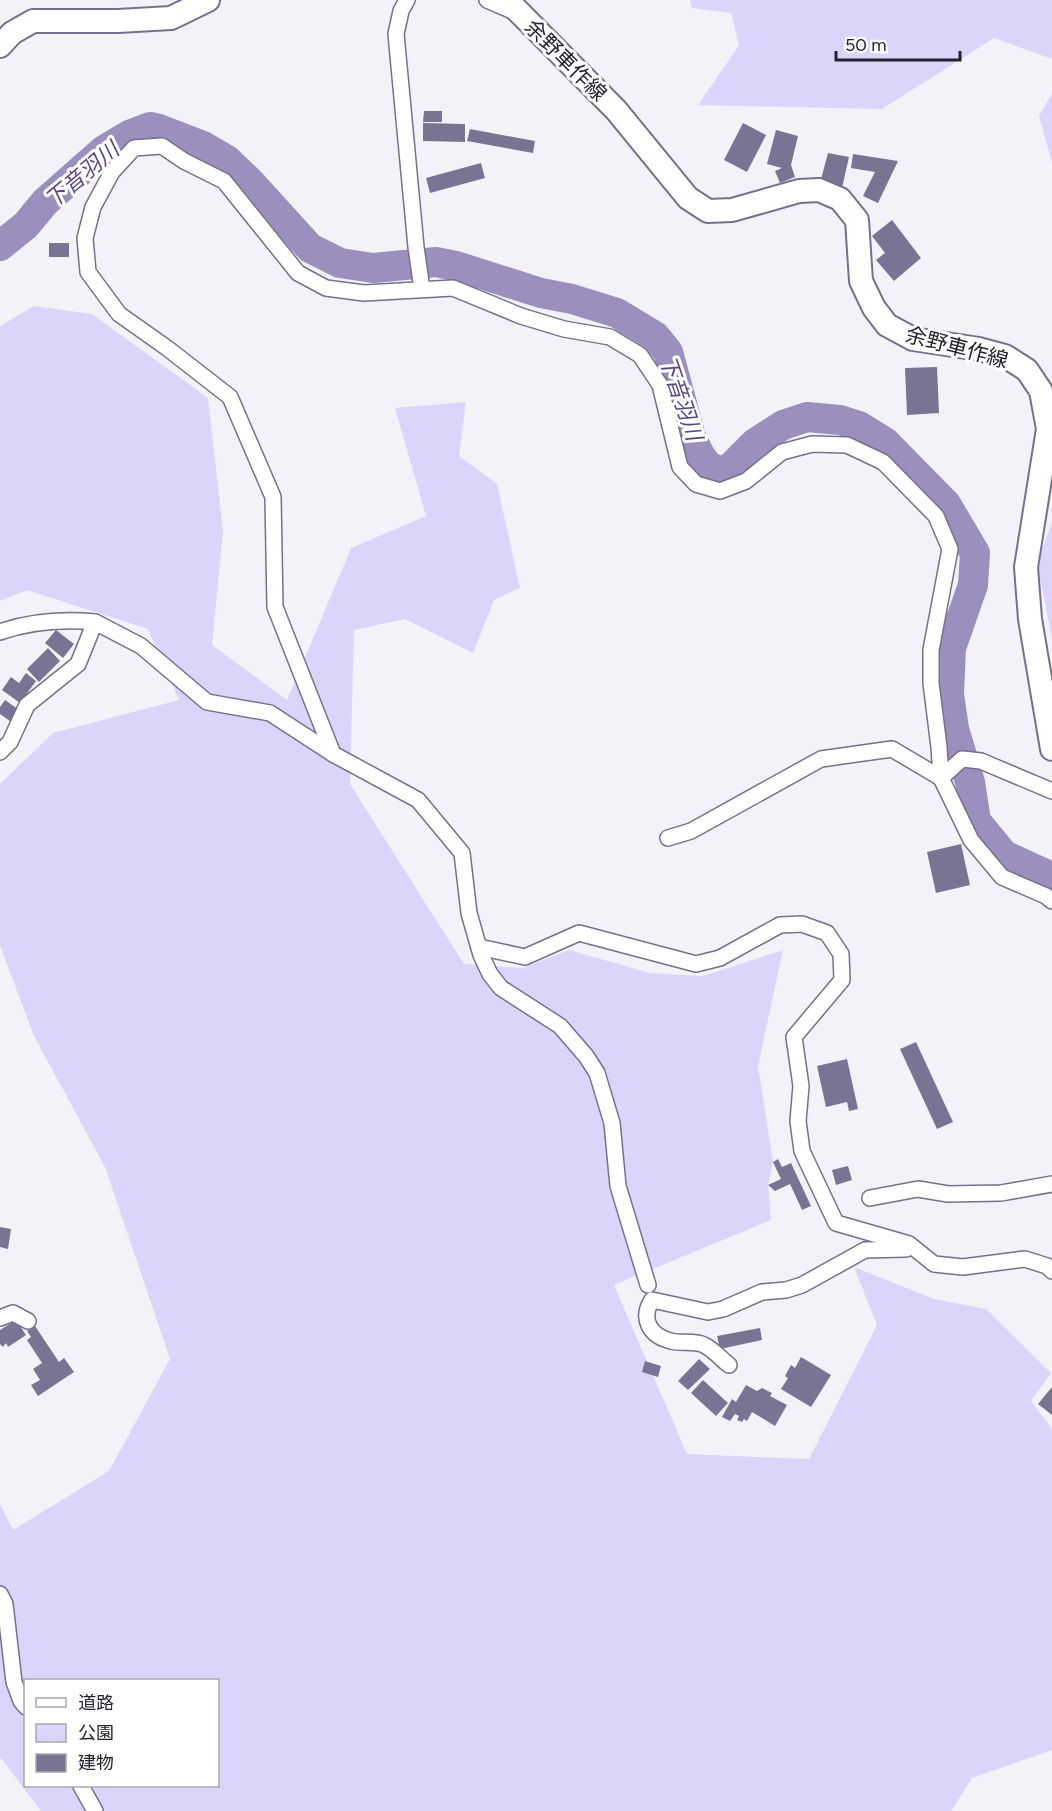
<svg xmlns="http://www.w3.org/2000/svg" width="1052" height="1811" font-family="Figtree,'Noto Sans JP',sans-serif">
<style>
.green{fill:#ddd4fb;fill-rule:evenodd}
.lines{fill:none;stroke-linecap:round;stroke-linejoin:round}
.river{stroke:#9b8fbe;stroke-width:30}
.building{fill:#7b7393}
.street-casing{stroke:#776f8e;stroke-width:18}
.secondary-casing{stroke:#776f8e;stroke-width:26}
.street{stroke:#fff;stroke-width:15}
.secondary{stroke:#fff;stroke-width:22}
.labels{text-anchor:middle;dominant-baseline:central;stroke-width:6;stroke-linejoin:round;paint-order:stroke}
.street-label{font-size:21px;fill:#25222e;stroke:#fff}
.water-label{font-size:22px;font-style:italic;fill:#594784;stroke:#fff}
</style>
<rect width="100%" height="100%" fill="#f4f2f9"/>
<g class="green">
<polygon points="690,0 1052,0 1052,59 994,38 882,109 698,105 739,45 731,13 692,8"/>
<polygon points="1052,93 1052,163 1039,116"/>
<path d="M34 306 92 314 208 398 223 531 212 645 287 700 351 548 426 516 395 408 466 402 459 456 497 484 520 588 494 600 473 653 405 619 354 630 350 784 464 964 523 968 569 950 650 973 703 976 783 950 758 1066 773 1162 768 1185 771 1220 614 1285 687 1454 809 1459 877 1325 854 1267 934 1299 986 1309 1051 1373 1031 1401 1052 1429V1750L972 1778 951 1811H41L0 1757V1504L13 1530 109 1471 170 1359 105 1167 34 1036 0 946V784L53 733 179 700 148 629 27 590 0 601V326ZM26 1680H218V1786H26Z"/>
<polygon points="1052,522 1052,639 1037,563"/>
</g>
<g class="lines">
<polyline class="river" points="0,246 26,225 45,202 104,150 129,135 150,127 159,129 203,146 227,160 251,183 310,248 340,263 373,268 436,262 456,266 541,293 572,299 617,313 655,336 668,352 691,437 700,455 708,466 725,473 755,443 783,425 807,417 840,420 859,426 885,442 946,504 975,553 973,585 951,648 949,694 954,729 970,782 976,821 1004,855 1052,877"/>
</g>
<g class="building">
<polygon points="424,111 442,111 442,122 423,122"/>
<polygon points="423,123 465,124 465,142 423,141"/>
<polygon points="743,123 766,135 747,172 724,160"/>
<polygon points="470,129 535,141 533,153 467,141"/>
<polygon points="776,130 798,136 791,165 795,177 780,183 775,171 782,168 767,164"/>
<polygon points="828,153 849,157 842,188 820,183"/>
<polygon points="853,154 898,161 878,203 863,196 875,172 851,168"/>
<polygon points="481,163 485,178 430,193 426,178"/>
<polygon points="892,220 921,258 894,281 876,260 885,253 872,236"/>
<rect x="49" y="243" width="20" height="14"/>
<polygon points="937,367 939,413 907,415 905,368"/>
<polygon points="56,630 74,644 63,658 45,643"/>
<polygon points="48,648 60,661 39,682 27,669"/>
<polygon points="26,673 36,681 20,703 2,690 11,677 19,683"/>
<polygon points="5,700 22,712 14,724 0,714 0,707"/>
<polygon points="961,844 970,885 936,893 927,852"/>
<polygon points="916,1042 953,1122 937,1129 900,1049"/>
<polygon points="847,1059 858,1109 849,1111 847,1102 826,1107 817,1066"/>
<polygon points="778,1159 782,1167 791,1163 811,1206 802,1210 790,1184 775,1191 768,1185 781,1179 773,1162"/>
<polygon points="848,1166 852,1180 836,1185 832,1170"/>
<polygon points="0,1227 11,1229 8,1249 0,1247"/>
<polygon points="16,1320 26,1335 8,1347 6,1343 3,1347 0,1344 0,1330"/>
<polygon points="35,1326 59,1362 64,1358 74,1372 38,1396 31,1385 40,1380 33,1369 42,1363 27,1340 31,1337 27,1331"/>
<polygon points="760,1328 762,1340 720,1349 717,1336"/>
<polygon points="801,1357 831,1375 811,1407 781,1389 788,1378 785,1376 791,1365 795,1368"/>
<polygon points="699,1359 710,1369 688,1390 678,1381"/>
<polygon points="645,1361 661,1366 658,1377 642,1372"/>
<polygon points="703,1380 728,1403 716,1416 691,1393"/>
<polygon points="746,1385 757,1391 762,1388 772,1393 770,1396 787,1405 775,1426 752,1412 747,1421 744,1419 742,1422 737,1420 739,1416 735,1414 730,1421 722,1417 732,1399 736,1402"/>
<polygon points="1052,1387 1052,1415 1038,1404"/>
</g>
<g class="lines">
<defs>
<g id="street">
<polyline points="407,0 401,11 396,34 416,247 422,289"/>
<polyline points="487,0 515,12"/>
<path d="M0 632C31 621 63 619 95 622"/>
<polyline points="0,752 10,742 27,705 78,664 95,622 141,646 207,702 270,713 333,754 418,800 462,853 469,913 481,955 490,974 501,988 560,1026 586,1056 597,1073 612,1123 618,1186 648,1285"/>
<polyline points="333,754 275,607 273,497 230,397 167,348 119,314 88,272 85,238 93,207 112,172 134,148 162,146 184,161 224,181 298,273 326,288 364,293 453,288 521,316 564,329 610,337 640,355 660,385 680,467 696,484 720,491 746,481 782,452 812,444 847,445 883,462 936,516 950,549 931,650 931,683 939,747 941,778 971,840 1002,877 1046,896 1052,901"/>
<polyline points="941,778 962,759 981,761 1052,791"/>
<polyline points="668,838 691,831 821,759 892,749 941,778"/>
<polyline points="479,947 525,957 579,933 696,964 720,958 780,925 802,924 827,933 841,954 842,980 794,1037 801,1086 798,1121 802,1151 836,1223 909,1244 934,1264 963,1267 1025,1259 1047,1266 1052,1271"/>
<polyline points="870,1198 918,1189 948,1194 1001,1193 1052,1184"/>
<polyline points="0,1318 13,1313 28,1321"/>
<path d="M729 1365C721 1359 713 1349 704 1345 695 1340 681 1344 671 1341 650 1336 640 1319 652 1300L708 1312 723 1309 762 1292 786 1290 802 1285 865 1250 906 1249"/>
<polyline points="0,1594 5,1604 14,1682 21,1701 26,1707"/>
<polyline points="81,1786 95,1811"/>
</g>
<g id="secondary">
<polyline points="507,0 616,110 688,198 708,211 732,210 799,191 819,190 840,199 857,220 861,281 874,308 887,325 913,339 979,349 1005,356 1027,370 1041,391 1048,429 1026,567 1030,619 1052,749"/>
<polyline points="0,46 12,33 33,21 118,21 171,18 208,0"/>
</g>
</defs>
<use href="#street" class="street-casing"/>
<use href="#secondary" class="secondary-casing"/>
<use href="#street" class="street"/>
<use href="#secondary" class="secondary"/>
</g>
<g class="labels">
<g class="street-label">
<text transform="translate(566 60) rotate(45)">余野車作線</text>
<text transform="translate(957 347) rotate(15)">余野車作線</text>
</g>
<g class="water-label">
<text transform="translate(82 175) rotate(-40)">下音羽川</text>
<text transform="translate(681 398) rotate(71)">下音羽川</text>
</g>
</g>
<rect x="24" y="1679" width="195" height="108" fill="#ffffff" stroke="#a8a7ab" stroke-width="1.5"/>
<rect x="36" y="1698" width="30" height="9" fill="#ffffff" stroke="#a8a7ab" stroke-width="1.5"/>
<text x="78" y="1709" font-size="18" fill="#25222e">道路</text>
<rect x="36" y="1724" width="30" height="18" fill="#ddd4fb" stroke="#a8a7ab" stroke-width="1.5"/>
<text x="78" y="1739" font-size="18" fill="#25222e">公園</text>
<rect x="36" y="1754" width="30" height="18" fill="#7b7393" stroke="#a8a7ab" stroke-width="1.5"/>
<text x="78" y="1769" font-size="18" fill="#25222e">建物</text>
<path d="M836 51v9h124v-9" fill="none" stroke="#25222e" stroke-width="3"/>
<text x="845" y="51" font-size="18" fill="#25222e" stroke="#ffffff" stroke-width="4.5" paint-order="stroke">50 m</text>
</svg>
